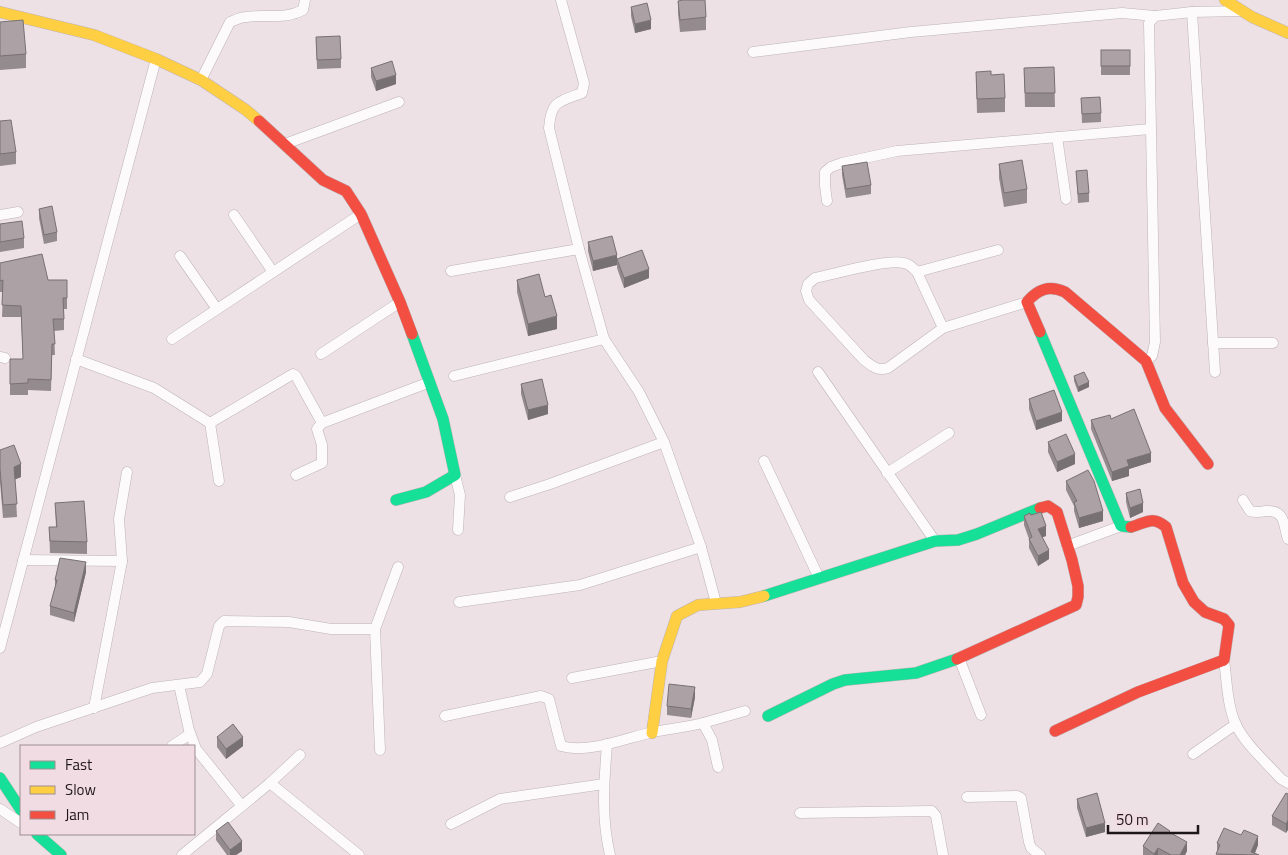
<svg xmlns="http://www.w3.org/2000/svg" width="1288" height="855" font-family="'Titillium Web',sans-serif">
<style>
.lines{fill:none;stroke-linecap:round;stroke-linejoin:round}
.street-casing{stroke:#bdb3b7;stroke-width:11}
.fast-casing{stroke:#bdb3b7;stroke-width:12}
.slow-casing{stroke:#bdb3b7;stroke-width:12}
.jam-casing{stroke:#bdb3b7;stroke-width:12}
.street{stroke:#fcfafb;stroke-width:10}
.fast{stroke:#16e098;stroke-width:11}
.slow{stroke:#ffcf43;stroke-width:11}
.jam{stroke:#f24e42;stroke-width:11}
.wall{fill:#948b8e}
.shaded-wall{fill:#787174}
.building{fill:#aca2a5;stroke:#787174}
</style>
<rect width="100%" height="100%" fill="#ede1e5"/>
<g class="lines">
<defs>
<g id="street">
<path d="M561 0 584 83 582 93C558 102 551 101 549 128L579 249 604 339 639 392 664 442 701 547 716 603"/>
<polyline points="1192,12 1215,372"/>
<polyline points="753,52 911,32 1122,13 1155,16"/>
<path d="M201 80 230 22C235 20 241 17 246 17 266 14 284 20 303 10L305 0"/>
<polyline points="1057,137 1066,199"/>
<polyline points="285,144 399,102"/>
<polyline points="827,201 825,186 825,172 831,167 842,163 897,151 1150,129"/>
<polyline points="0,215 18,212"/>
<polyline points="234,215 273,272"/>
<polyline points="180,256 217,309"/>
<polyline points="451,271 579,249"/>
<polyline points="917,272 998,250"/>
<path d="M943 328 917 272C913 268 910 264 904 263 885 259 835 274 815 278L808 284 806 291 809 300 864 360C873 367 878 371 888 368L943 328 1027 302"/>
<polyline points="172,339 361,214"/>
<polyline points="1213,343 1273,343"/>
<polyline points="321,354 400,302"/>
<polyline points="0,357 5,358"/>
<polyline points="76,359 154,388 210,423 219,481"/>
<polyline points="1146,361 1152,356 1155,342 1149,23 1155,16 1192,12 1241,11"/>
<polyline points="818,372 935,541"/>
<polyline points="454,376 604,339"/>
<polyline points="210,423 293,374 296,376 322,423"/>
<polyline points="764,461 819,578"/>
<polyline points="887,473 949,433"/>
<polyline points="296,475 322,463 322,445 317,429 322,423 430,382"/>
<polyline points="455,475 460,495 458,530"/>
<polyline points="510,497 550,484 664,442"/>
<path d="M1243 500 1250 511C1255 513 1261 512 1266 511 1286 510 1283 525 1288 539"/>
<polyline points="1067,546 1121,526"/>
<polyline points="23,560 122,561"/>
<polyline points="459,602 580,585 701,547"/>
<polyline points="375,629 380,750"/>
<polyline points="0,648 156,59"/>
<polyline points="959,658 981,715"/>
<path d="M1224 660C1227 681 1227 705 1236 725 1246 745 1266 762 1281 779L1288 783"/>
<polyline points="572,678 662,661"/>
<polyline points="179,685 189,730 196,749 242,806"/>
<polyline points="94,708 122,561 119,519 127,472"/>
<path d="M445 716 541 696 549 699 561 746C588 754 626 738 653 732 670 729 686 727 703 723L712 740 718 767"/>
<polyline points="703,723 745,711"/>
<polyline points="0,743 36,727 152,688 200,682 207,674 219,626 224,621 289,622 331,629 375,629 398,567"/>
<path d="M607 744C604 783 601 817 610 855"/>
<polyline points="172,746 190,734"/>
<polyline points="1193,754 1236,724"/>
<polyline points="270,783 359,855"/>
<polyline points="967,797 1017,796 1021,798 1029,842 1031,848 1040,855"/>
<polyline points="0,809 21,823"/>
<polyline points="800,813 932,811 936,816 943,855"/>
<polyline points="451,824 500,799 604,784"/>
<polyline points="182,855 270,783 300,755"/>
</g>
<g id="fast">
<polyline points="1040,332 1121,526 1131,527"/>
<polyline points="396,500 426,492 455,475 443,419 412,334"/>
<polyline points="764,596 935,541 958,540 977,534 1040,508"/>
<polyline points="768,716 833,684 845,680 916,673 957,659"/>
<polyline points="0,778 21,810"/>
<polyline points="37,834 61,855"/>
</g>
<g id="slow">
<polyline points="1225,0 1252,17 1288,33"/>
<polyline points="0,12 94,35 156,59 201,80 246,110 259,121"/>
<polyline points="652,733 662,661 677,616 698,605 740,602 764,596"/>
</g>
<g id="jam">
<polyline points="259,121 323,180 346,191 361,214 400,302 412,334"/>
<path d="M1040 332 1027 302C1038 289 1049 285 1065 292L1146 361 1165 408 1208 464"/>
<polyline points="957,659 1076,605 1078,597 1078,586 1072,560 1057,512 1048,506 1040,508"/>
<path d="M1055 731 1138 692 1224 660 1229 625 1224 619 1205 612 1194 602 1183 583 1166 527C1152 515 1146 523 1131 527"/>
</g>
</defs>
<use href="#street" class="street-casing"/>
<use href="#fast" class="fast-casing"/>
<use href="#slow" class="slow-casing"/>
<use href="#jam" class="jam-casing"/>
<use href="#street" class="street"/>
<use href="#fast" class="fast"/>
<use href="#slow" class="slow"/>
<use href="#jam" class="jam"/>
</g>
<g class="wall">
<polygon points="678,1 706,17 706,30 680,32 678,13"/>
<polygon points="631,7 651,29 635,33 631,16"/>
<polygon points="0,22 26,54 26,68 0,70"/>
<polygon points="316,37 341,59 341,68 317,69"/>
<rect x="1101" y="50" width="29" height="25"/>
<polygon points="1054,67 1055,107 1025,107 1024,68"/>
<polygon points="371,68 396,84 376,91 371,77"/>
<polygon points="976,72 991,75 1005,98 1005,112 977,113"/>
<polygon points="1081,98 1101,113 1101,122 1082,123"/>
<polygon points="0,121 16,152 16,164 0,166"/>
<polygon points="999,164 1027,189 1027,203 1004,207 999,178"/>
<polygon points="842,166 871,185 871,194 846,198 842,175"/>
<polygon points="1076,171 1089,193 1089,202 1078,203"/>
<polygon points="39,209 57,232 57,241 44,244 39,218"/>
<polygon points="0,224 24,238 24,248 0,252"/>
<polygon points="588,242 617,259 649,278 624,288 617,268 617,265 593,271 588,251"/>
<polygon points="0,263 48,280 67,280 67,309 64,309 64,330 54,331 55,355 52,355 51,391 28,390 28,395 10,395 10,359 23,359 21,317 2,317 3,292 0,292"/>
<polygon points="517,280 545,297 557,329 528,336 517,292"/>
<polygon points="1074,376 1089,387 1078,392 1074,381"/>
<polygon points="521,384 548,414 528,420 521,394"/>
<polygon points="1029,399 1062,421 1036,430 1029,409"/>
<polygon points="1091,420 1151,462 1129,469 1129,476 1112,481 1091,429"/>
<polygon points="1048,442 1075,464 1057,472 1048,452"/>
<polygon points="0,450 21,477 15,479 17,517 3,518 0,482"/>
<polygon points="1066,481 1103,521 1079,528 1074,511 1074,506 1066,490"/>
<polygon points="1126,493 1143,512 1130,518 1126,502"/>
<polygon points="55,503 87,542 87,554 50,553 49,527 56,527"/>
<polygon points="1024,516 1046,536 1042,537 1049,559 1038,566 1029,548 1029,539 1024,525"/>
<polygon points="86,572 74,622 50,615 50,606 55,587 55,580"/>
<polygon points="695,697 691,718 667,715 667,706"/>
<polygon points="217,737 243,746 226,759 217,747"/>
<polygon points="1288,794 1286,833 1272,825 1272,816"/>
<polygon points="1077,799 1105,832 1086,837 1077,808"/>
<polygon points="216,831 242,851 236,855 227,855 216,840"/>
<polygon points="1170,833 1187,851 1185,855 1143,855 1143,846"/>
<polygon points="1217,843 1258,845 1255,853 1259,855 1216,855 1217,853"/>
</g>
<g class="shaded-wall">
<polygon points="651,20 651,29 635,33 635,24"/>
<polygon points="396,75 396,84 376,91 376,81"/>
<polygon points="617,255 617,265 593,271 593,261"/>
<polygon points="649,269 649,278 624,288 624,278"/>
<polygon points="557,316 557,329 528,336 528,324"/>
<polygon points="1089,382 1089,387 1078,392 1078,387"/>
<polygon points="548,405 548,414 528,420 528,410"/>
<polygon points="1062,412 1062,421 1036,430 1036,421"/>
<polygon points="1151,453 1151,462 1129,469 1129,476 1112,481 1112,472 1127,460"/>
<polygon points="1075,454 1075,464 1057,472 1057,462"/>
<polygon points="21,464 21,477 14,480 14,467"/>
<polygon points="1143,503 1143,512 1130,518 1130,508"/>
<polygon points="1103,511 1103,521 1079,528 1079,518"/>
<polygon points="1046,526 1046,536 1038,539 1038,529"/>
<polygon points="1049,550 1049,559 1038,566 1038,556"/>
<polygon points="86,562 86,572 74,622 74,613"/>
<polygon points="695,687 695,697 691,718 691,709"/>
<polygon points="243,737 243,746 226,759 226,749"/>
<polygon points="1288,820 1288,830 1286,833 1286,824"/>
<polygon points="1105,823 1105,832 1086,837 1086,828"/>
<polygon points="1258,836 1258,845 1254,855 1251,852"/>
<polygon points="242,841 242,851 236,855 230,855 230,850"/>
<polygon points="1187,842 1187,851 1185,855 1180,855"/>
<polygon points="1158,848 1158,855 1154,855 1154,854"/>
</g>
<g class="building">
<polygon points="683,0 705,0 706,17 680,20 678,1"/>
<polygon points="647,3 651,20 635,24 631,7"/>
<polygon points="23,20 26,54 0,56 0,22"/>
<polygon points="340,36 341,59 317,60 316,37"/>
<rect x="1101" y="50" width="29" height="16"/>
<polygon points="392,61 396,75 376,81 371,68"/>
<polygon points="1054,67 1055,93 1025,93 1024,68"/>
<polygon points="991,71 991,75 1004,74 1005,98 977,99 976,72"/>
<polygon points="1100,97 1101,113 1082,114 1081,98"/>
<polygon points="11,120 16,152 0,154 0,121"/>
<polygon points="1022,160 1027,189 1004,193 999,164"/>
<polygon points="867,162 871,185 846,189 842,166"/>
<polygon points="1087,170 1089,193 1078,194 1076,171"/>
<polygon points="52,206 57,232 44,235 39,209"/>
<polygon points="22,221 24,238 0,242 0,224"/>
<polygon points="612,236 617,255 593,261 588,242"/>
<polygon points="642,250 649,269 624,278 617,259"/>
<polygon points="42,254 48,280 67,280 67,298 63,298 64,319 53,319 55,344 52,344 51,380 28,379 28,383 10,384 10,359 23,359 21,306 2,305 3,280 0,281 0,263"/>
<polygon points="539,274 545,297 551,295 557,316 528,324 517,280"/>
<polygon points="1084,372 1089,382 1078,387 1074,376"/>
<polygon points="542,379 548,405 528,410 521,384"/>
<polygon points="1054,390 1062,412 1036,421 1029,399"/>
<polygon points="1134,409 1151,453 1127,460 1129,466 1112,472 1091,420 1110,415 1111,419"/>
<polygon points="1066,434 1075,454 1057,462 1048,442"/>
<polygon points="14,445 21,464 14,467 17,504 3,505 0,469 0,450"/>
<polygon points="1088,470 1094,481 1103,511 1079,518 1074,502 1077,501 1066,481"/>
<polygon points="1140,489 1143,503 1130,508 1126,493"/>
<polygon points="84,501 87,542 50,541 49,527 57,527 55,503"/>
<polygon points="1041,512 1046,526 1038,529 1049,550 1038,556 1029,539 1032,537 1024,516 1030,513 1031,515"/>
<polygon points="60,558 86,562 74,613 50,606 57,580 55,580"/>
<polygon points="669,684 695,687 691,709 667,706"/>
<polygon points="233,724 243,737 226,749 217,737"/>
<polygon points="1097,793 1105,823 1086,828 1077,799"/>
<polygon points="1286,793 1288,794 1288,820 1286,824 1272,816"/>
<polygon points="228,822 242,841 230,850 216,831"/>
<polygon points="1158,823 1170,831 1169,832 1187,842 1180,855 1171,855 1158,848 1154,854 1143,846"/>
<polygon points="1224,828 1241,835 1244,830 1258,836 1251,852 1259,855 1216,854 1220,845 1217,843"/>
</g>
<rect x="20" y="745" width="175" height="90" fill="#f2dce3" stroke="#9d8d92"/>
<rect x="30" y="761" width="25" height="8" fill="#16e098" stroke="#9d8d92"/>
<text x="65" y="770" font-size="15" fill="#1e1719">Fast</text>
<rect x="30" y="786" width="25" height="8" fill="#ffcf43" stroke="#9d8d92"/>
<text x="65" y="795" font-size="15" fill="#1e1719">Slow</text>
<rect x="30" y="811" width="25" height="8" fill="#f24e42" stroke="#9d8d92"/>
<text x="65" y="820" font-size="15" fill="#1e1719">Jam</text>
<path d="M1108 825v8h90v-8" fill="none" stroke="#1e1719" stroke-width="2.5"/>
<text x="1116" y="825" font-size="15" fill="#1e1719" stroke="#f2dce3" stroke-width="4" paint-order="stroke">50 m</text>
</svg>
